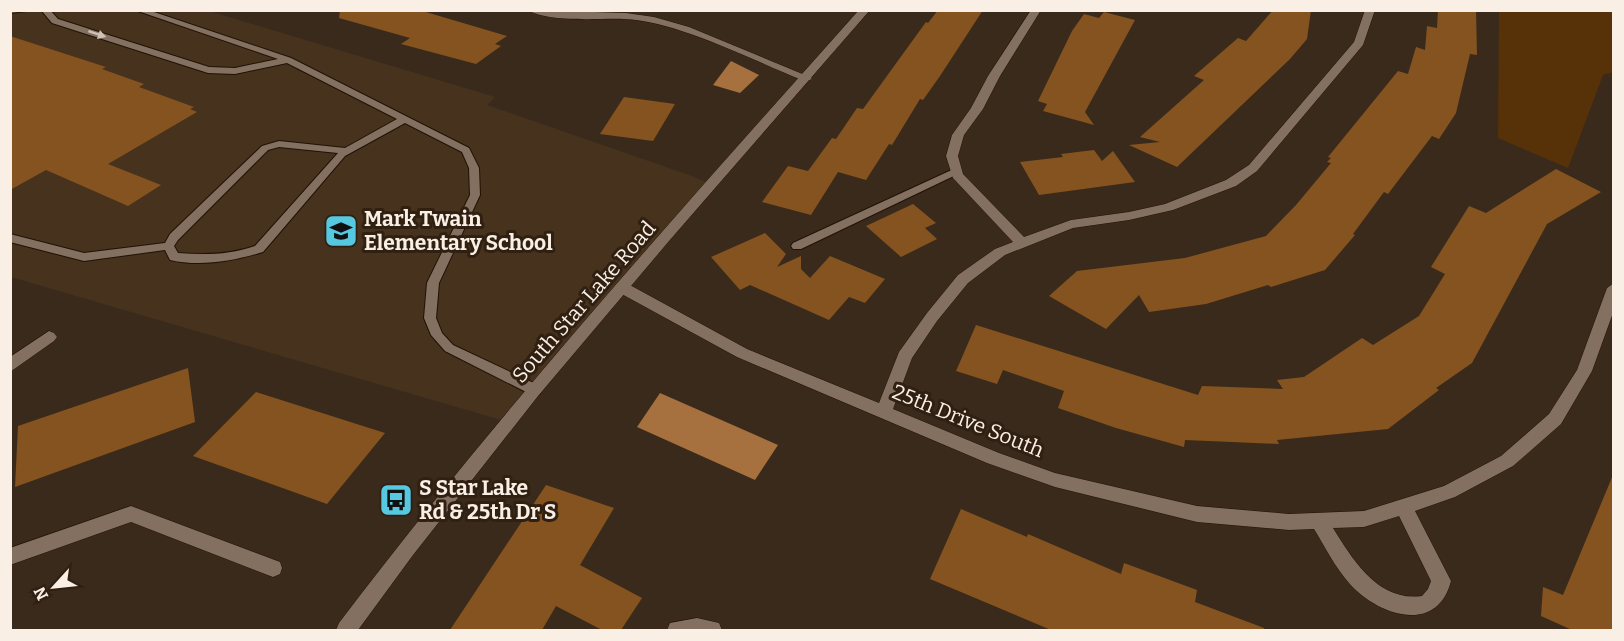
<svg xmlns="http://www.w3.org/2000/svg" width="1624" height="641" font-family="Bitter,serif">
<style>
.built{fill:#47321e}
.green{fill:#573209}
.water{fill:#a6713f}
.building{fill:#85531f}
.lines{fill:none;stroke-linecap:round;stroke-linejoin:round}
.service-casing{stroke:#211205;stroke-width:2}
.minor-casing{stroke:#211205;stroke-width:1}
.tertiary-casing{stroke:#211205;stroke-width:1}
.service{fill:#837060;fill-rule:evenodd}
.minor{fill:#837060;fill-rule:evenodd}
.tertiary{fill:#837060;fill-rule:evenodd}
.oneway{fill:#d0c3b6}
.labels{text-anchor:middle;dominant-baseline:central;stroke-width:6;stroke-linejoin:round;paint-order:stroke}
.poi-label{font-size:21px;font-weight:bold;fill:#faefe5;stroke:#302012;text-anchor:start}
.street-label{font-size:21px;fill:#faefe5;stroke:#302012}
</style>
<rect width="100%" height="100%" fill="#3a2a1b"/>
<polygon class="built" points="10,11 209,11 495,97 487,105 692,176 712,185 508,422 11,277"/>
<polygon class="green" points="1499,11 1613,11 1613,72 1603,75 1568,168 1498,138"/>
<g class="water">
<polygon points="731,61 759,75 740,93 713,85"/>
<polygon points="660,393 778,445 755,480 637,427"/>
</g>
<g class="building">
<polygon points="340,10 419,10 507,36 495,44 501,46 476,64 401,44 410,38 339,18"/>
<polygon points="938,10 983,10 940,76 923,100 920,99 892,145 889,144 866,180 838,172 811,215 762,202 788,166 808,171 832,138 836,139 857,108 863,109 926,22 928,23"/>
<polygon points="1273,10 1311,10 1307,39 1290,59 1177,167 1129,145 1160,142 1140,137 1204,80 1194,76 1238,38 1246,41"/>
<polygon points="1438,10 1476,10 1477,55 1470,54 1456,113 1439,139 1432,136 1388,194 1384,192 1353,234 1355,235 1325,270 1271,287 1268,285 1206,304 1149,312 1139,295 1106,329 1049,296 1077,271 1185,258 1266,236 1296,205 1331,163 1327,162 1331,158 1328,157 1398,71 1408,74 1416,47 1425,50 1427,26 1437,28"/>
<polygon points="1104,12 1135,20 1085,112 1094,125 1043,111 1047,104 1038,101 1072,31 1084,14 1099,18"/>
<polygon points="10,36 106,67 102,69 144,84 139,87 194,107 190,109 197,112 108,164 161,185 128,206 46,170 10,190"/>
<polygon points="624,97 675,104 653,141 600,134"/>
<polygon points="1094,150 1102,161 1113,151 1135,182 1039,195 1020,162 1063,157 1061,154"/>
<polygon points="1556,169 1601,192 1547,224 1472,363 1436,388 1439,390 1388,429 1277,440 1279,444 1185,440 1184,447 1116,428 1058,408 1064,391 1003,370 997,384 956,371 976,325 1198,395 1202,386 1283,389 1277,380 1304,377 1362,338 1373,345 1419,316 1445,274 1431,267 1469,206 1486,213"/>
<polygon points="913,204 936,223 925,228 937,239 901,257 866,226"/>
<polygon points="765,233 786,254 777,267 801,256 801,269 810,278 830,256 885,279 865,303 849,297 829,320 750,285 740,290 711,257"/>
<polygon points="188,368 195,422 15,487 18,426"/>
<polygon points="256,392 385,433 327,504 193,456"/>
<polygon points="1613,475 1614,630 1572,630 1541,616 1543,587 1563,595"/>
<polygon points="546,485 614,508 580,565 642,598 621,630 602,630 556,606 542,630 450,630"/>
<polygon points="961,509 1027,537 1028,534 1121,574 1124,563 1197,590 1195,602 1264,628 1264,630 1051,630 930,579"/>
</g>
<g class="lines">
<defs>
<g id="service">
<polygon points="10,10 35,10 10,13"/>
<path d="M41 10H50L58 19 209 67 235 68 278 59 135 10H148L291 58 469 148 479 168 480 195 439 283 436 318 442 333 453 345 540 386 541 390 540 394H530L445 351 431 335 424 318 427 283 470 195 469 168 462 152 405 123 345 156 263 252C234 261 200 267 170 260L165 250 84 261 10 242V234L84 253 165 243 170 234 262 146 279 141 345 148 397 119 287 63 235 74 208 73 52 23ZM279 147 338 153 255 246C230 255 204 255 178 253L174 246 178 240 268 150Z"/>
<polygon points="956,168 960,169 960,173 801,249 793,249 791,246 793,243"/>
</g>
<g id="minor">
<path d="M528 10 626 13 654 17 689 27 812 78 810 80H802C752 60 677 21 624 19 599 18 549 23 528 10Z"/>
<path d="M1031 10H1041L1000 76 983 109 964 135 958 156 963 174 1024 237 1071 220 1129 212 1165 204 1226 180 1249 165 1354 42 1365 10H1375L1363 45 1257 171 1236 186 1173 210 1129 220 1073 228 1005 255 968 283 937 321 912 358 893 409 999 453 1055 473 1197 506 1289 514 1364 511 1444 486 1501 456 1549 414 1577 370 1607 288 1614 283V310L1592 371 1561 424 1513 466 1455 497 1415 511 1451 581C1437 636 1377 615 1349 583 1335 567 1325 547 1314 529L1289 530 1197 522 1055 487 987 463 737 357 618 292 616 288 618 284H628L747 349 879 403 899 352 927 313 958 275 995 249 1013 242 953 178 946 156 952 135 971 108 988 76ZM1399 516 1431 581 1428 589 1422 596C1378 602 1353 560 1333 528L1364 527Z"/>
<polygon points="49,331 54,333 57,337 54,341 10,372 10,357"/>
<polygon points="131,506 280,562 282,568 280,574 273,577 131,522 10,565 10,548"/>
<polygon points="697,618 719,623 722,630 667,630 670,623"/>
</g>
<path id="tertiary" d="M859 10H870L669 241 538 396 413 555 358 630H336L339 623C501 409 680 211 859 10Z"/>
</defs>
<use href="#service" class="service-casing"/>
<use href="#minor" class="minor-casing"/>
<use href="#tertiary" class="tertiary-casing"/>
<use href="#service" class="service"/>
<use href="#minor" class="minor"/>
<use href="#tertiary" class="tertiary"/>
</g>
<defs><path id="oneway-solid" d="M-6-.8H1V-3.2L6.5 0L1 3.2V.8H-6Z" transform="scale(1.5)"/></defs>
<use class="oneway" href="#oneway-solid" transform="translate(97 34) rotate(18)"/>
<defs>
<symbol id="school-square" viewBox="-11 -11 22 22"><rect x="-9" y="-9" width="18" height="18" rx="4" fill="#56c9e1" stroke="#302012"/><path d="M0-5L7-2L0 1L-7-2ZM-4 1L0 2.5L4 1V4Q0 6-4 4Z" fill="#111"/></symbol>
<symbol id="bus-square" viewBox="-11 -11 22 22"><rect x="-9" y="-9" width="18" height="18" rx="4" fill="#56c9e1" stroke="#302012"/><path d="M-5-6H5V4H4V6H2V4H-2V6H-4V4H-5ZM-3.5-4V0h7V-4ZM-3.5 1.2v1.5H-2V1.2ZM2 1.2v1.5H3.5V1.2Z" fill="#111"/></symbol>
</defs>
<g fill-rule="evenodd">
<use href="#school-square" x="322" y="212" width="38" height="38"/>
<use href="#bus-square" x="377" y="481" width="38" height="38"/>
</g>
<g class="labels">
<g class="poi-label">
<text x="364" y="219">Mark Twain<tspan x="364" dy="24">Elementary School</tspan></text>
<text x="419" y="488">S Star Lake<tspan x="419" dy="24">Rd &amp; 25th Dr S</tspan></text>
</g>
<g class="street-label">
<text transform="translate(584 302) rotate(-49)">South Star Lake Road</text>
<text transform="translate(968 421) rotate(22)">25th Drive South</text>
</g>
</g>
<rect width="1624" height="641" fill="none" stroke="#faefe5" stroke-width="24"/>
<g transform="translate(54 587) rotate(243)" stroke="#302012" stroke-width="4.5" paint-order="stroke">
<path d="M0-4.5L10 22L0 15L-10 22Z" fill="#faefe5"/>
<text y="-9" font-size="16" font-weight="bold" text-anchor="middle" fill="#faefe5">N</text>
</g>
</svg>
